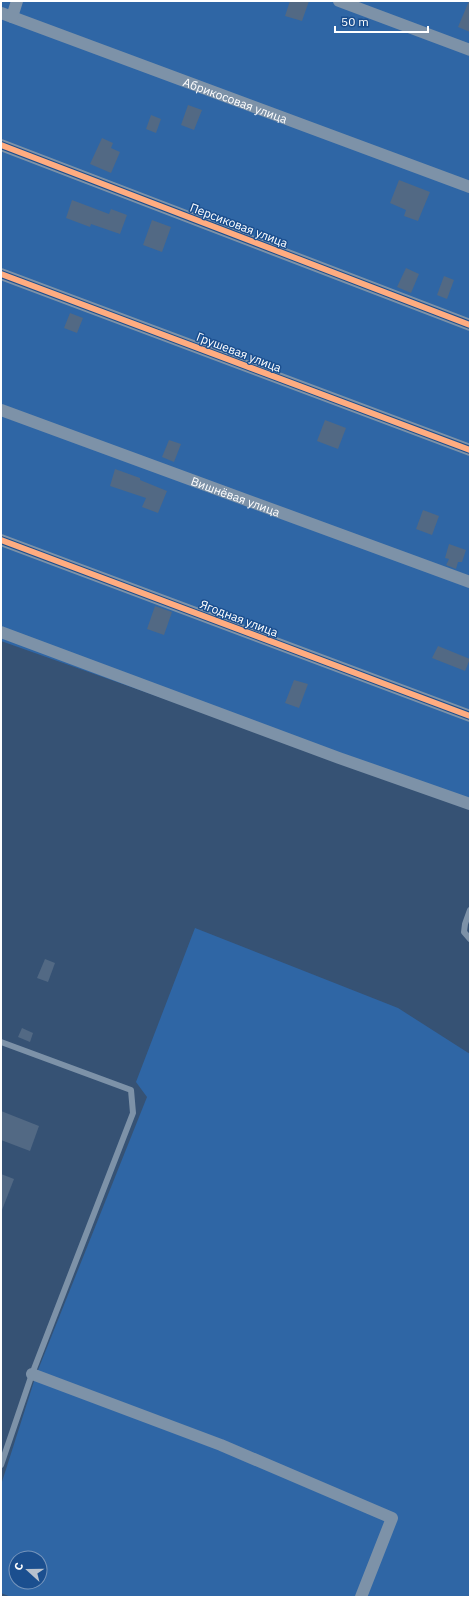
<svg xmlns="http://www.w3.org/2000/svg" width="471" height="1598" font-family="'IBM Plex Sans',sans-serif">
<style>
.green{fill:#2f66a5;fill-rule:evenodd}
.building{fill:#526984}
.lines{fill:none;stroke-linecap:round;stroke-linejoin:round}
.service{stroke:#7d92a8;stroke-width:6}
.minor{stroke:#7d92a8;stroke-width:12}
.cycleway-casing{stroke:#1b4f8f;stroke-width:8}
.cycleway{stroke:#ffac80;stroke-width:6}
.labels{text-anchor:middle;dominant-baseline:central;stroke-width:3;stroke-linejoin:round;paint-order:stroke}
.street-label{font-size:12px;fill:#fff;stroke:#1b4f8f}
</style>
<rect width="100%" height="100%" fill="#365274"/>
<g class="green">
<polygon points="1,1 470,1 470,807 1,641"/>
<path d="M195 928 398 1008 470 1054V1597H11L1 1593V1485L36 1375 147 1097 136 1082ZM16 1558H40V1582H16Z"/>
</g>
<g class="building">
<polygon points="290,1 309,1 302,21 285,16"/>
<polygon points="469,1 470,1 470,32 458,27"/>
<polygon points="188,105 202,110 194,130 181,125"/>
<polygon points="151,115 161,119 156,133 146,129"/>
<polygon points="102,138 113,143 111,148 120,152 111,173 90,164"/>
<polygon points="399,180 430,192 418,221 404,216 406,210 390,203"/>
<polygon points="72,200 109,214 111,209 127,215 120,234 91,224 90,227 66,218"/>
<polygon points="152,220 171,227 162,252 143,245"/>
<polygon points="406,268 419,274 411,293 397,287"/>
<polygon points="444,276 454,280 447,299 437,295"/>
<polygon points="70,313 83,318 77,333 64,328"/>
<polygon points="325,420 346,428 338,449 317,441"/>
<polygon points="169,440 181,444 174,462 162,457"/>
<polygon points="115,469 140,478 140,480 167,491 158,513 142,507 146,498 110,486"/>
<polygon points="423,510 439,516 432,535 416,529"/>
<polygon points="449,544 466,550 462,562 458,562 456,569 446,565 449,559 445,558"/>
<polygon points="155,606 172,612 164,635 147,629"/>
<polygon points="438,646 470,659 465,671 432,658"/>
<polygon points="294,680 308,684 299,708 285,703"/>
<polygon points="45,959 55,963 48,982 37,978"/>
<polygon points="22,1028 33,1033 30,1042 18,1037"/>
<polygon points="1,1111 39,1126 30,1151 1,1140"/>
<polygon points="1,1174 14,1179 2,1210 1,1210"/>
</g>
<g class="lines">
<g class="service">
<polyline points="470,910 465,924 464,932 470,939"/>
<polyline points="1,1042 131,1090 133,1113 32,1374 1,1465"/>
</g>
<g class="minor">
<polyline points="339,1 470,50"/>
<path id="s1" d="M1 13 470 187"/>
<polyline points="12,17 17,1"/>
<polyline points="1,145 470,325"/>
<polyline points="1,274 470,450"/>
<path id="s2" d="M1 410 470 582"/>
<polyline points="1,540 470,716"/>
<polyline points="1,632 339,758 470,804"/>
<polyline points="32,1374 221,1445 392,1518 361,1597"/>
</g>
<defs>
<g id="cycleway">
<polyline points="1,145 470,325"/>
<polyline points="1,274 470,450"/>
<polyline points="1,540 470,716"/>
</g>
</defs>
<use href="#cycleway" class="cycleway-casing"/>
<use href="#cycleway" class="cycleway"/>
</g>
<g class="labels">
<g class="street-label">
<text stroke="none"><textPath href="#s1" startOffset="250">Абрикосовая улица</textPath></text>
<text transform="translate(239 225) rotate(21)">Персиковая улица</text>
<text transform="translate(239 352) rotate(21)">Грушевая улица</text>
<text stroke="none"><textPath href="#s2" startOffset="250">Вишнёвая улица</textPath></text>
<text transform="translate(239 618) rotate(21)">Ягодная улица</text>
</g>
</g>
<rect width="471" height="1598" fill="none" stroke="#ffffff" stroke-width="4"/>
<g transform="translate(28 1570) rotate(291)"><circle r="19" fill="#1b4f8f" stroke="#7695bc"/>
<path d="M0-3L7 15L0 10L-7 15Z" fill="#b9c2ce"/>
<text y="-6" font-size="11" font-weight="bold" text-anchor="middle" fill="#ffffff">С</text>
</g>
<path d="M335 26v6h93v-6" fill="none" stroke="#ffffff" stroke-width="2"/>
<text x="341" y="26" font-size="12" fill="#ffffff" stroke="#1b4f8f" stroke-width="3" paint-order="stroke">50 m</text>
</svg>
